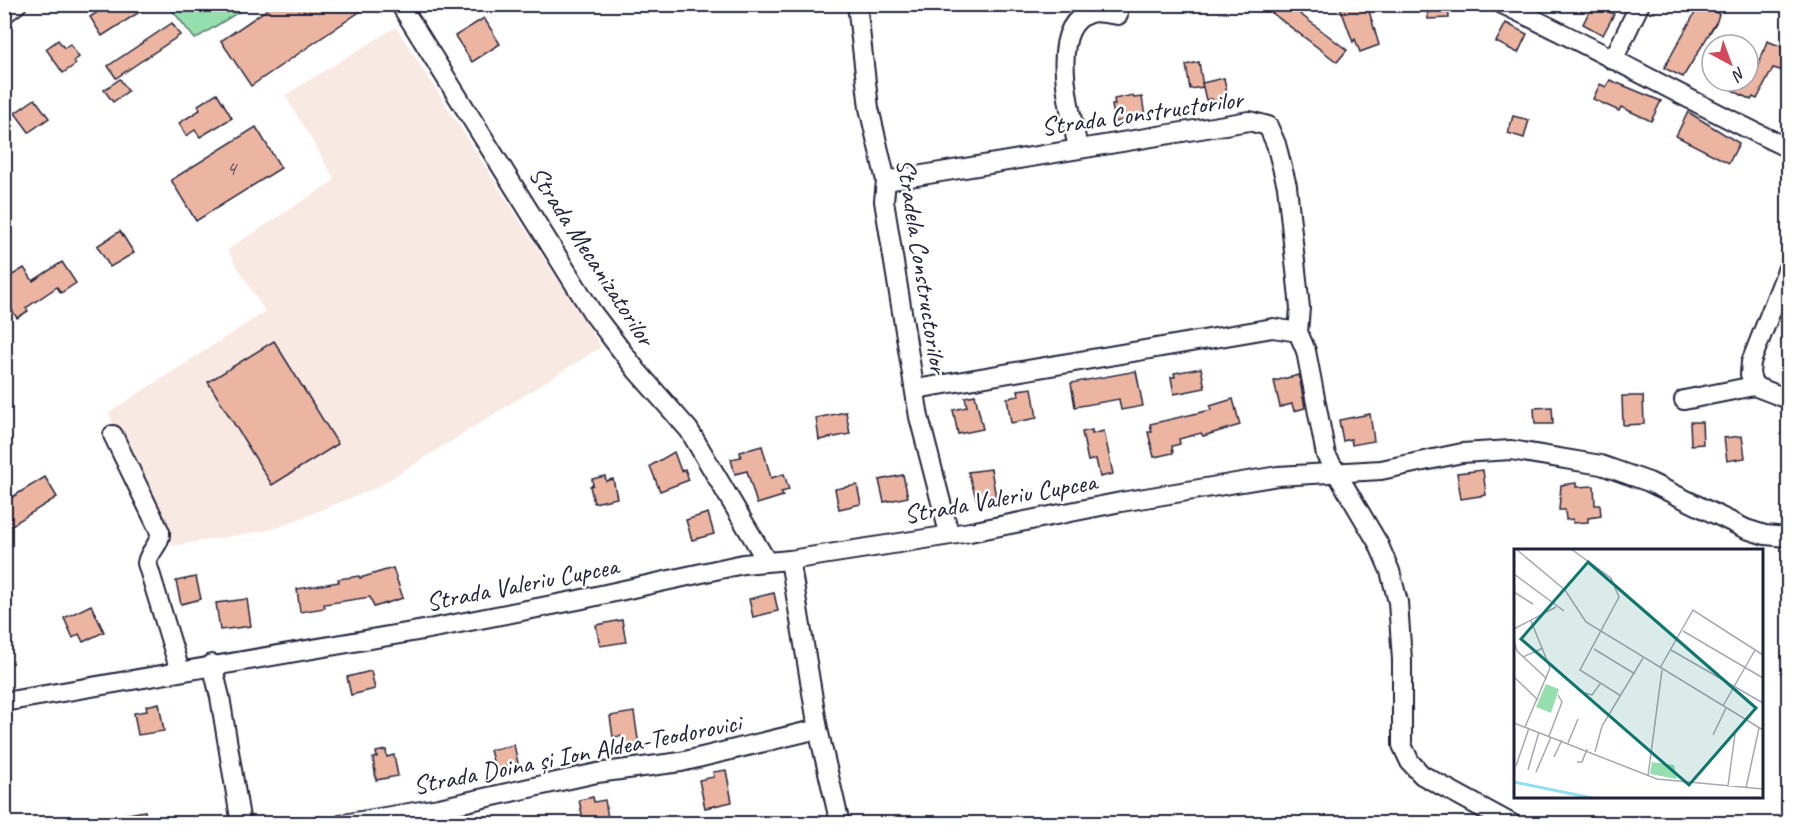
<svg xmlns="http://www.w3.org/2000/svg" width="1793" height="828" font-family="Caveat,sans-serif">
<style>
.built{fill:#f9e9e3}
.green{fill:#95dead;stroke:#5c8074;stroke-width:1.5}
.building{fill:#ecb5a2;stroke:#22223b;stroke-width:1.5}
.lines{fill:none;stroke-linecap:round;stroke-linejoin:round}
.minor-casing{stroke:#22223b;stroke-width:22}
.minor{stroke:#fff;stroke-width:18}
.labels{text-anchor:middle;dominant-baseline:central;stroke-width:5;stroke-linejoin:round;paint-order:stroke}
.number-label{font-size:22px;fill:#544755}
.street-label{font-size:26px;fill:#22223b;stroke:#fff}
.inset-river{fill:none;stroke:#90dfee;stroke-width:3}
.inset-road{fill:none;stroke:#a7a7b1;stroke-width:1.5}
.view{fill:#0f766e;fill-opacity:0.15;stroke:#0f766e;stroke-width:3}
.inset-edge{fill:none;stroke:#22223b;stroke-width:3}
</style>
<rect width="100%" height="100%" fill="#fff"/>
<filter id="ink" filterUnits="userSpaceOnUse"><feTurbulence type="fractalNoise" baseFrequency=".0167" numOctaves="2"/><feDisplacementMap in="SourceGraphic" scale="12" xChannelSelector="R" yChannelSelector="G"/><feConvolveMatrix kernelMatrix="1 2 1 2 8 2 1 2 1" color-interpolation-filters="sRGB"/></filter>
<g filter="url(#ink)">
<polygon class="built" points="396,27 601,347 376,488 274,529 173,546 108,413 265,312 227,250 335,180 285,95"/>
<polygon class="green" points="168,5 250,5 195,39"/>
<g class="building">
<polygon points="110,4 152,4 102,36 90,17"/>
<polygon points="275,4 371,4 251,86 221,41"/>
<polygon points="1260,4 1287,4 1347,50 1337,62"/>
<polygon points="1339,4 1367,4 1379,45 1360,52 1355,39 1353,42"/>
<polygon points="1427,4 1448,4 1449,18 1428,19"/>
<polygon points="1593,4 1614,14 1603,35 1583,24"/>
<polygon points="1700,4 1719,14 1717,21 1683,77 1664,68"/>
<polygon points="484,18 500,44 472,62 455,36"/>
<polygon points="172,23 180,35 116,78 108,66"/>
<polygon points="1506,23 1527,34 1518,53 1496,42"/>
<polygon points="58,40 64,48 70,44 79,57 74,61 76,64 63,73 46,49"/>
<polygon points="1767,41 1788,49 1788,57 1784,71 1773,68 1757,99 1753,97 1751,100 1732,90 1737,81 1748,81 1748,73 1755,76"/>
<polygon points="1199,62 1203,87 1190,89 1186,65"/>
<polygon points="1224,78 1228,99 1212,102 1212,99 1206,100 1202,83"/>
<polygon points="120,79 128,91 113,102 104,90"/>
<polygon points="1610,80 1661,101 1651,121 1621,107 1619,111 1593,99 1600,84 1606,87"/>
<polygon points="217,93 232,118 200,137 195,130 186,136 179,123 200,110 198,105"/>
<polygon points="1133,95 1134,98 1142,97 1145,117 1115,122 1112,105 1115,105 1114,99"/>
<polygon points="35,99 49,118 29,132 15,113"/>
<polygon points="1688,112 1739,143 1729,163 1676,136"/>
<polygon points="1513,116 1529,120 1524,138 1508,133"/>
<polygon points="256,127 281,168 196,221 171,180"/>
<polygon points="120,231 134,253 110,267 97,246"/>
<polygon points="62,262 76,283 61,293 57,287 26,308 28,311 17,318 4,298 4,293 10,290 4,280 24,268 33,281"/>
<polygon points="274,341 338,444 272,485 208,382"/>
<polygon points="1201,368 1205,388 1174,394 1171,377 1175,377 1174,373"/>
<polygon points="1136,371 1143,406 1121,410 1119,399 1075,407 1071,383"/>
<polygon points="1299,375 1305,408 1294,411 1292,404 1280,407 1274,381"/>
<polygon points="1032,388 1037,418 1011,423 1007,398 1019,396 1018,390"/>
<polygon points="975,395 983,429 958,434 953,410 967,407 965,397"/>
<polygon points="1622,396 1643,396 1644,424 1623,425"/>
<polygon points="1233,399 1240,425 1203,436 1201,433 1179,439 1180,444 1172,446 1173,453 1154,457 1148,432 1152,432 1150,424 1211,410 1210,406"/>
<polygon points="1552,407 1553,424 1535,424 1534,408"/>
<polygon points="846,412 850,434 819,440 816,418"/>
<polygon points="1370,414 1374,441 1352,445 1351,439 1343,441 1339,420"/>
<polygon points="1690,422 1702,422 1703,444 1691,445"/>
<polygon points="1092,430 1092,434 1104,431 1113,474 1100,477 1096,459 1088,461 1082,432"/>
<polygon points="1742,436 1745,458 1727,461 1724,438"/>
<polygon points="762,446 771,478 784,474 789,490 781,492 783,496 757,504 747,471 735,474 731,459 741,457 740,452"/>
<polygon points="674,452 681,471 685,469 689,480 660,491 650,466"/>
<polygon points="991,469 996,498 977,501 968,472"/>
<polygon points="1483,470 1486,495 1461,499 1457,473"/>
<polygon points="903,475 908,497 884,502 879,480"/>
<polygon points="605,476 606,481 613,479 617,498 594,503 590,486 593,485 592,479"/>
<polygon points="45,477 57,497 4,530 4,502"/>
<polygon points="1576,483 1576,487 1594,486 1595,505 1600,505 1601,516 1588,518 1588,522 1573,523 1573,519 1566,520 1565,510 1559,510 1561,485"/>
<polygon points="857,485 861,504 839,509 835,489"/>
<polygon points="708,513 714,534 692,540 686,520"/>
<polygon points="393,568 403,598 374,607 370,597 324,604 325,608 300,612 297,589 339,582 338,579 359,576 360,578"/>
<polygon points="196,577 201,599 181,604 176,581"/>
<polygon points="774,593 778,611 753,617 749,599"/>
<polygon points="247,599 251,626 220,630 216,603"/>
<polygon points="91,605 104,632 83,642 79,634 73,638 64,618"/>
<polygon points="622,620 626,642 600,646 596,625"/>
<polygon points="371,671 375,689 351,695 347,677"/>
<polygon points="159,703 164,731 138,735 134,713 147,711 146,706"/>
<polygon points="634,712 639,746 623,748 621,736 613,737 610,716"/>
<polygon points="514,745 518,763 495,769 490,750"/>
<polygon points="386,750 387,757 394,755 398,776 376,780 373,758 377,757 376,752"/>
<polygon points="726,770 732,802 705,808 699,780 714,777 713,772"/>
<polygon points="593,797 594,802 605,800 609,824 584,824 579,800"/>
<polygon points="145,811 147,824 107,824 107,818"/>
</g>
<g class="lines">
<defs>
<g id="minor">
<polyline points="400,4 592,312 637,371 689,430 766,560"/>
<polyline points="857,4 869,108 886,181 884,201 919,417 949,533"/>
<path d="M1502 4C1599 49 1692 103 1788 148"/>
<polyline points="4,14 17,4"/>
<polyline points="1613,60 1640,4"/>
<path d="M1078 148C1072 116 1045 27 1090 13 1097 11 1110 14 1118 15"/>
<polyline points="886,181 1249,121 1268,126 1276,144 1287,186 1300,308 1298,332 1306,351 1326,455 1378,543 1390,571 1398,602 1402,660 1402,745 1410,762 1422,775 1512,824"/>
<polyline points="1754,386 1750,374 1751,362 1788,268"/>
<polyline points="916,389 1273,328 1298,332"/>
<polyline points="1684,400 1754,386 1788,399"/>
<path d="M113 435 160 532C161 544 149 551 147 563L180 671"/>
<polyline points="790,560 818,729 840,824"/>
<polyline points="212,664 220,697 241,824"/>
<polyline points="4,702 429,629 578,600 743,564 790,560 970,532 1121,502 1278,476 1381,470 1462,453 1511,450 1601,465 1649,482 1746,529 1765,535 1788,537"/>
<polyline points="343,824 439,808 597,773 681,762 818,729"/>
</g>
</defs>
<use href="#minor" class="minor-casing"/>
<use href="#minor" class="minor"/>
</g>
</g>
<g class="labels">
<g class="number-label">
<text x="231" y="168">4</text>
</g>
<g class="street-label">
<text transform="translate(1142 113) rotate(-8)">Strada Constructorilor</text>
<text transform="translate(592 256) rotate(57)">Strada Mecanizatorilor</text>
<text transform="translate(922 266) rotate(81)">Stradela Constructorilor</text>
<text transform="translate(1000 498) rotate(-10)">Strada Valeriu Cupcea</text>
<text transform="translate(522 584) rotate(-11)">Strada Valeriu Cupcea</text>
<text transform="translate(577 754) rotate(-11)">Strada Doina și Ion Aldea-Teodorovici</text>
</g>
</g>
<g transform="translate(1514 549)">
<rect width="249" height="249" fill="#fff"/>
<path d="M32 135 45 140 37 164 22 158ZM138 213 160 216 163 230 136 225Z" fill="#95dead"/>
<path class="inset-river" d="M0 233 78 249"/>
<path class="inset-road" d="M2 0 51 41 72 73 249 181M57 0 97 29 105 48 66 121 107 147M0 25 50 62M0 43 19 55M0 80 42 58M169 82 249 129M0 91 3 102 33 130M80 100 121 125M157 101 249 154M9 108 29 99M146 119 179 61 249 106M0 128 24 151M71 144 78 146 86 135M209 157 241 101M0 174 143 230 249 240M11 178 36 119 17 72M199 186 212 159M35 187 48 153 44 146M54 194 64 170M81 203 88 177 129 109M40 208 48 191M63 213H68L73 200M2 217 15 179M14 221 25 183M22 223 37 188M134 227 148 121M214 237 221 185M232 239 245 179"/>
<path class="view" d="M74 13 242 159 175 236 7 90Z"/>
<rect width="249" height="249" class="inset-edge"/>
</g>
<rect width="1793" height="828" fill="none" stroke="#fff" stroke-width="24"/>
<rect x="12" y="12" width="1769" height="804" fill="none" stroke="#22223b" stroke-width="2" filter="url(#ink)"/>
<g transform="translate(1730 63) rotate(139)"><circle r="28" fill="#ffffff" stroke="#a7a7b1" stroke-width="1.5"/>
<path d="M0-4.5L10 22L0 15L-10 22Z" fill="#d1495b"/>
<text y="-9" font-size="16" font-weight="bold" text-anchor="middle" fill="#22223b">N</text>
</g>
</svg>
